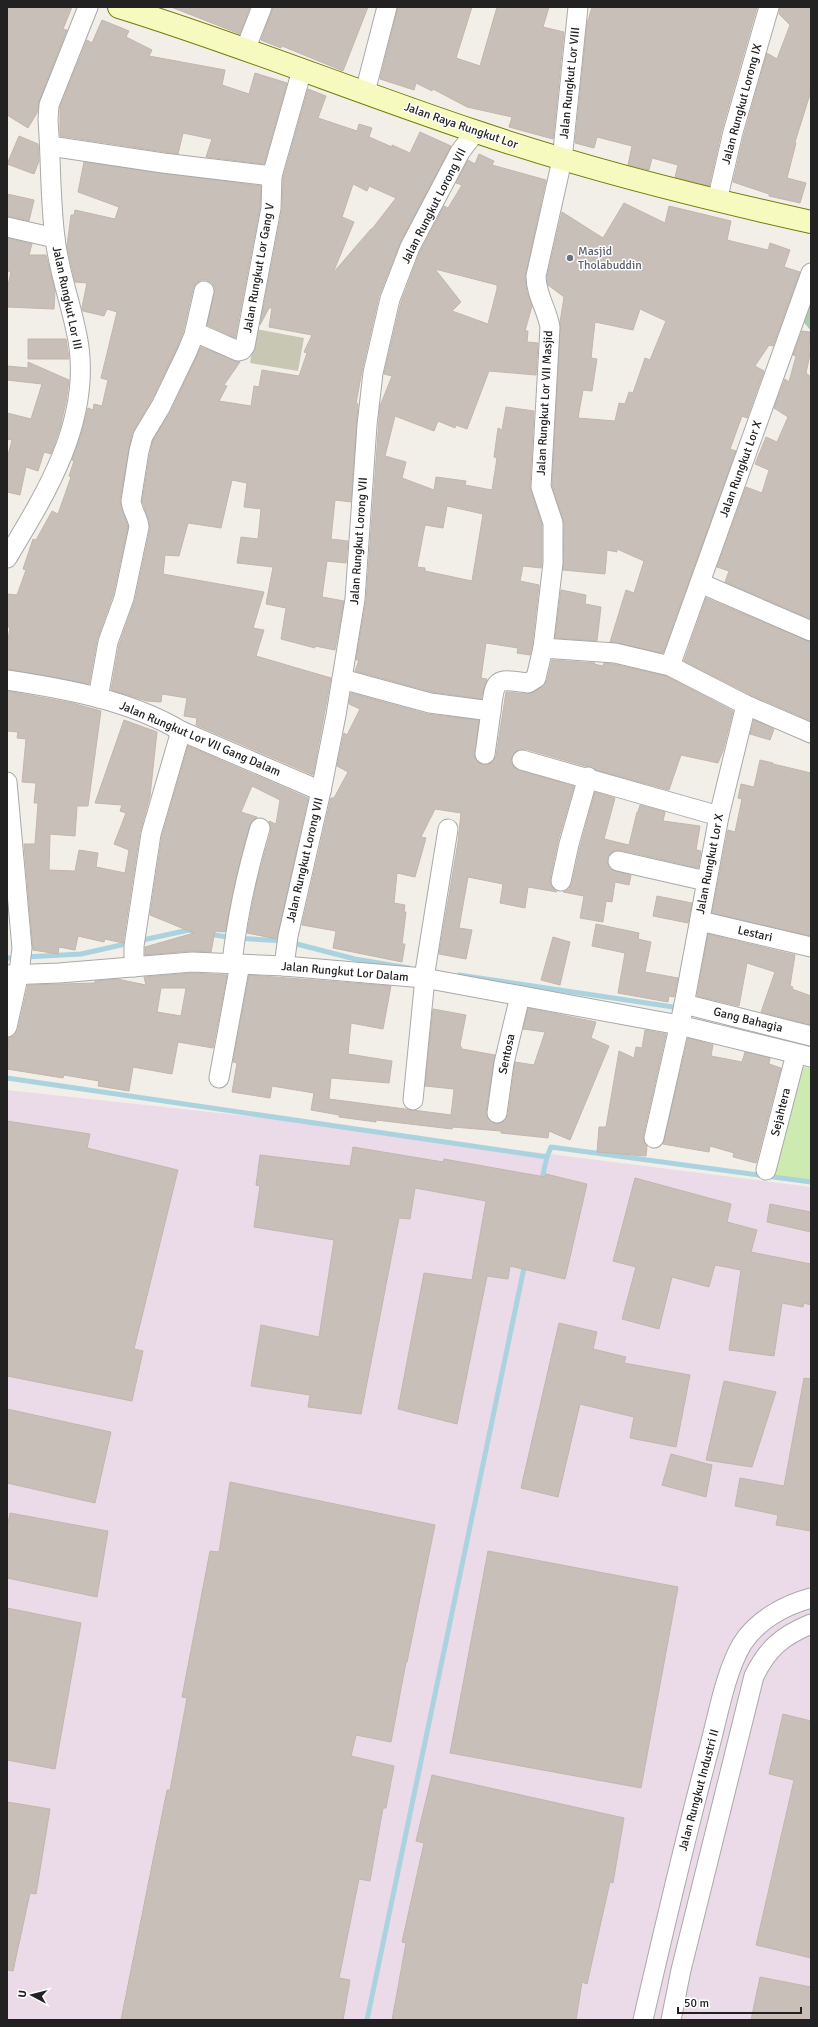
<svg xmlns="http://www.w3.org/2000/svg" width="818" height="2027" font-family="Signika,sans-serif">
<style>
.industrial{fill:#ebdbe8}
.construction{fill:#c7c7b4}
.grass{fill:#cdebb0}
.cemetery{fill:#aacbaf}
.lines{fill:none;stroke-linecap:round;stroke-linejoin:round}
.stream{stroke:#aad3df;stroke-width:5}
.building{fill:#c7bfb8;stroke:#c4b6ab;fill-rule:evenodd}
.street-casing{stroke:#a9a9a9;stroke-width:21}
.secondary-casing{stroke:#707d05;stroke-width:24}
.street{stroke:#fff;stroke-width:19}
.secondary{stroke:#f7fabf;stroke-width:22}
.worship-dot{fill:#6b7280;stroke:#fff;stroke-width:1.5}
.labels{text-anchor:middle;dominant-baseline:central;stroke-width:3;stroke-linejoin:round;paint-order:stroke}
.street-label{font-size:12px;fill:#222;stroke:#fff}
.worship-label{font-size:12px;fill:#5b616d;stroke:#fff;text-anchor:start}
</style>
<rect width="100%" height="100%" fill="#f2efe9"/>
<polygon class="industrial" points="7,1090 256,1117 811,1187 811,2020 7,2020"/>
<polygon class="construction" points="256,329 304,338 298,371 250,363"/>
<polygon class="grass" points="798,1066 811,1068 811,1183 769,1177"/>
<polygon class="cemetery" points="811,295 811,331 802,320"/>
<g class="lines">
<g class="stream">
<polyline points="209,934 233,938 285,941 355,959 409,968"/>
<polyline points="138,941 189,930 193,931"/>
<polyline points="25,957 81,954 130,943"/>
<polyline points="7,958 17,958"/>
<polyline points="459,975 680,1008"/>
<polyline points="7,1078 547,1157"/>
<polyline points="541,1183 547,1157 551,1147 811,1182"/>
<polyline points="367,2020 525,1263"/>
</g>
</g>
<g class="building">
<polygon points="7,7 72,7 63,29 67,30 39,101 37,113 28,128 7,115"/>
<polygon points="171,7 250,7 240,34"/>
<polygon points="273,7 368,7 343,71 282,46 281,48 261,40"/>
<polygon points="398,7 472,7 456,58 480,66 497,7 549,7 543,27 564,32 553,139 509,127 512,117 467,107 433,89 432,91 416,83 414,90 380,79"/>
<polygon points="592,7 757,7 722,129 709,186 675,177 678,165 652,158 649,170 628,165 632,146 597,137 594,148 575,143 587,24"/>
<polygon points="780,7 811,7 811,91 795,142 796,143 787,178 806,183 800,203 769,196 769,194 733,182 744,135 767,53 777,59 790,25 779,14"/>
<polygon points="102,20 129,31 126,37 152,50 149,56 225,70 222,85 249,94 255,73 287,83 264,164 206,157 212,139 183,133 178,154 60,136 60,107 87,40 92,43"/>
<path d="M308 89 326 96 318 118 357 131 359 124 372 128 369 137 392 147V145L410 153 420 132 451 146 400 243 379 296 362 371 356 403 358 404 351 502 335 500 331 539 348 541 346 563 327 561 322 597 344 601 335 650 315 646V648L281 639 286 608 266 604 273 567 237 563 241 537 258 539 261 509 244 507 247 483 232 480 221 528 188 523 179 556 165 555 163 574 264 592 253 628 264 630 256 656 331 678 313 775 196 725 197 718 184 716 187 698 162 694 161 702 147 701 111 690 119 645 135 600 150 529 149 520 142 501 150 453 153 440 171 411 201 347 240 362 224 385 227 386 219 401 251 406 254 386 259 387 262 370 299 376 307 353 304 352 312 335 269 327 272 308H269L260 325 282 210 283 178ZM353 184 367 191 369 186 396 198 372 229H371L333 273 354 222 342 217Z"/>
<polygon points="19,136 38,144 39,161 34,174 7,164"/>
<path d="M479 154 494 161 492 165 546 180 525 277 527 292 532 306 525 331H528L527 342 538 343 536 375 489 371 467 429 456 425 455 428 438 421 434 431 395 416 385 456 406 462 402 478 434 490 436 477 466 481 465 485 492 490 497 458 494 457 498 428 502 430 506 407 534 411 530 487 542 525V562L541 568 523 566 520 581 539 585 532 646 530 655 517 653 518 648 486 643 481 678 487 679 481 699 432 692 355 671 359 660H356L366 600 380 406 392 376 384 374 401 302 420 252 444 206 448 208 462 185 456 183 468 160 475 164ZM435 269 497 285V289L488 324 452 311 461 302ZM447 506 483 514 472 581 425 571V568L417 567 425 525 443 528Z"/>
<polygon points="84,162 261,186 260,207 235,338 207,325 215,288 212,283 207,280 201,280 196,283 193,289 183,332 177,348 151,401 132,433 120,500 128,527 113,595 97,640 89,684 7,669 7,646 10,627 7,627 7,594 17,595 26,570 23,569 33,539 36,540 52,511 58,514 71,477 69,476 74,461 72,460 81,435 88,408 93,410 94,404 102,406 108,380 101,378 117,312 107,309 104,316 83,311 82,307 87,283 75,282 67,246 71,215 74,215 75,210 115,219 119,207 78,192"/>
<polygon points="7,194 34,200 29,221 7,216"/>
<path d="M624 203 665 223 669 206 731 221 727 240 768 250 770 243 790 250 784 267 800 272 773 346 769 345 755 366 764 371 747 418 742 416 730 449 736 451 663 653 610 642 626 590 634 593 644 561 617 549V552L607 550 605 574 563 570 564 523 552 486 560 322 564 297 548 285 547 277 562 212 603 238ZM640 309 666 321 650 360 645 358 633 393 629 392 625 404 619 403 615 421 578 418 583 390 592 391 597 359 591 358 595 322 633 330Z"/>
<polygon points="7,238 32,244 29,255 46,255 55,291 54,309 7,307 7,289 11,272 7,271"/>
<polygon points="802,331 810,332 809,349 811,350 806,373 811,377 811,619 725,582 729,571 717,567 746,487 762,493 769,470 755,464 766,437 777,442 788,417 774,408 785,379 789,382 796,356 793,355"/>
<polygon points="28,339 66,339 69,359 28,359"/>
<polygon points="28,362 69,380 66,402 60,428 51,454 44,452 38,471 26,467 20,495 7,492 7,459 12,440 7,439 7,413 31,419 42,384 7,380 7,366 28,368"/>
<polygon points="561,590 586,595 585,604 601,607 597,641 555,638"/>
<polygon points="706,598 811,642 811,721 751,695 684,661"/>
<polygon points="552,660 595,663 594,664 603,666 604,663 613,664 666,676 733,711 723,751 718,763 681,755 669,790 596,770 591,767 585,766 525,749 515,752 512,757 511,762 514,767 519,770 574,786 558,841 550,879 551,885 557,892 528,887 525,908 500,903 503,884 468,877 459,928 472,930 466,959 439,954 458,842 461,813 435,809 421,837 426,838 415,877 397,873 394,903 405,905 404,912 406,912 402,944 405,944 402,962 333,948 336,931 302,925 331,798 334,798 348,772 337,766 344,733 347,735 360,709 349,704 351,693 427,714 479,720 475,758 479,763 489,764 493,761 496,756 506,692 527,694 542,687 547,680"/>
<polygon points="7,691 72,703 101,711 88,806 77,806 75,836 50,834 49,870 75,871 79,850 98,853 96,867 125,873 129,850 114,844 126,813 120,811 122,805 95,803 124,720 157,732 150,796 140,832 123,943 105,939 104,942 78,936 75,950 59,947 58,954 33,950 24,844 35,844 38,803 34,803 36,783 22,782 26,739 17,738 18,732 7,731"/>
<polygon points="754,720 774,729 770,740 750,734"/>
<polygon points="188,746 308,798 277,939 247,933 257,880 271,831 269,821 276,824 280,800 252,786 241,812 257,817 250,825 245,842 225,932 215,931 211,952 191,951 145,955 145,947 194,933 150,915 162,836"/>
<polygon points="760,760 773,763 773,764 811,773 811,936 712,913 728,830 735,832 742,799 738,798 741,784 754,787"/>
<polygon points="595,792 615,798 604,839 629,845 637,812 638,812 640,805 665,812 663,821 700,826 696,850 701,851 698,868 620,850 610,853 607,859 610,869 631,875 629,885 615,882 612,902 606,901 603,922 580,918 584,896 563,892 569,889 572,883 580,847"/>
<polygon points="657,896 692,903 688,923 653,916"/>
<polygon points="596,924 639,933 638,939 651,942 645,972 678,978 674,997 669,996 668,1002 618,993 625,953 592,946"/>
<polygon points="708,934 795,955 790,986 793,987 792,989 811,996 811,1025 761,1012 775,972 747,963 739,1006 697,996"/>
<polygon points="553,937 570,942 560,985 541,980"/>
<path d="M192 973 227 975 213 1048 178 1042 172 1074 133 1067 129 1091 98 1086 99 1081 64 1075 63 1078 7 1069 8 1038 15 1035 18 1029 28 985 95 983V981L117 979 146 985 144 977ZM161 988H186L181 1016 157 1012Z"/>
<polygon points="249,975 391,986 383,1029 351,1023 348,1054 392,1061 389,1083 331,1078 329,1099 451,1115 454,1089 425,1086 433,1009 466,1015 460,1045 462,1049 495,1055 486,1112 487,1117 495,1124 501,1123 508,1115 515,1062 534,1065 545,1032 523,1029 528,1008 596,1022 591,1038 609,1046 570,1140 549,1131 548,1138 501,1133 501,1131 453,1127 452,1129 376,1120 376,1122 339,1117 339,1115 311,1110 314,1093 272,1086 270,1098 232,1092 237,1063 233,1062"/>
<polygon points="645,1030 666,1034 643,1136 644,1142 647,1146 646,1156 597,1152 599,1127 606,1127 619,1051 634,1058 636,1047 642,1048"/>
<polygon points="688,1038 713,1045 711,1056 742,1062 745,1052 770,1058 769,1064 781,1068 756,1163 733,1157 734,1153 710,1146 709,1152 663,1144"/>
<polygon points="7,1121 90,1134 87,1148 178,1170 134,1349 143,1351 132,1401 7,1376"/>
<polygon points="353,1147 443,1162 444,1159 545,1177 546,1174 587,1184 565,1279 510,1266 508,1279 487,1276 457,1424 398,1409 424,1273 472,1280 486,1201 415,1188 410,1219 399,1218 361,1414 308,1407 310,1395 251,1386 261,1325 319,1337 334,1240 254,1227 260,1186 256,1185 260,1155 350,1166"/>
<polygon points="635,1178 731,1204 727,1222 757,1230 751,1252 811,1264 811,1305 804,1303 803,1307 782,1303 774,1356 729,1350 741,1270 715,1265 709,1287 672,1277 659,1329 622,1319 636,1267 613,1261"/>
<polygon points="770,1204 811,1212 811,1232 767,1222"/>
<polygon points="559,1323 597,1332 593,1349 626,1357 624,1363 690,1375 676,1447 630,1438 634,1417 580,1404 558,1497 521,1488"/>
<polygon points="804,1378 811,1379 811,1531 776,1525 778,1515 735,1506 740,1478 784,1486"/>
<polygon points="724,1381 776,1392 752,1467 706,1460"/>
<polygon points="7,1409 111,1432 95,1503 7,1483"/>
<polygon points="671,1454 712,1465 706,1497 662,1485"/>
<polygon points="230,1482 435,1525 407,1662 406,1662 391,1742 356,1735 351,1756 394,1766 386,1808 383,1808 370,1881 359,1879 339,1978 350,1980 343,2020 121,2020 167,1790 170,1790 187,1698 182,1697 210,1551 219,1552"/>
<polygon points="10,1513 108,1531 97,1597 7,1578 7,1529"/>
<polygon points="488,1551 678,1587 641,1788 450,1753"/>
<polygon points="7,1608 81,1623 55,1769 7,1760"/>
<polygon points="783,1714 811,1721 811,1958 756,1945 794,1780 769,1774"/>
<polygon points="432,1775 624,1818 613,1883 610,1882 587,1984 582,1982 576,2020 392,2020 406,1943 402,1942 424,1843 416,1841"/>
<polygon points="7,1802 50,1809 36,1894 30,1893 13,1971 7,1970"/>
<polygon points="760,1977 811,1987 811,2020 751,2020"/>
</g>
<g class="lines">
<defs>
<g id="street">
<polyline points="245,50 262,7"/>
<polyline points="365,92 387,7"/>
<polyline points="50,146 163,163 272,176"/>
<polyline points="717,201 733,132 769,7"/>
<polyline points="7,227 55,238"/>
<polyline points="195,332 238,351 242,350 245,346 271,208 272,176 302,70"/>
<path d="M7 558C45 495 89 425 79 347 74 311 59 275 55 238 50 199 51 159 48 120L49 105 88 7"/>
<polyline points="700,583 811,631"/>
<polyline points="543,648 615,653 670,666 746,705 811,733"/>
<polyline points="670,666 811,273"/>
<path d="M342 679 430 703 491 711C495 677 496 679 528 683L536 678 543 648 553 563V523L541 487 550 327C547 309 536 295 536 276L562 160 578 7"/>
<path d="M7 680C66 689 129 700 181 731L321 791"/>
<path d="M98 698 108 642 124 598 139 527C138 517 132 511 131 501L139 451 143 436 161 406 187 352 194 335 204 291"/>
<polyline points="485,754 491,711"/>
<polyline points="522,760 719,816"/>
<polyline points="7,782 22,948 19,973 7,1027"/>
<polyline points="618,861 706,881"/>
<polyline points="561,881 569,844 588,777"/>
<polyline points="700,921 811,947"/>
<path d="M232 963C237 917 247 872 260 828"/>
<polyline points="284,966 288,936 321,791 336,715 355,599 367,425 373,373 390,299 410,247 460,152 475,132"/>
<polyline points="134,967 134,946 151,834 181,731"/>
<polyline points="7,975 59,973 192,962 284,966 424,978 679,1025 811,1057"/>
<polyline points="424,978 448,829"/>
<polyline points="684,1004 811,1036"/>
<polyline points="219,1078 240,964"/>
<polyline points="413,1100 425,978"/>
<polyline points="497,1113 504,1063 520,996"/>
<polyline points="654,1138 684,1005 719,816 746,705"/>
<polyline points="766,1170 796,1054"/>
<path d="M643 2020C664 1929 685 1839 709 1749 718 1716 725 1673 742 1644 757 1620 785 1605 811 1598"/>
<path d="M671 2020 681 1970 754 1676C768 1648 782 1636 811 1624"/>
</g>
<path id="secondary" d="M119 7C239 44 357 92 477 132 586 169 698 197 811 222"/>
</defs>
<use href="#street" class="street-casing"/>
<use href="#secondary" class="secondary-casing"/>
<use href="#street" class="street"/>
<use href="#secondary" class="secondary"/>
</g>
<circle class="worship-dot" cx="570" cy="258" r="4"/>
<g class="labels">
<g class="street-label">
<text transform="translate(570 83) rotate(-84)">Jalan Rungkut Lor VIII</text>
<text transform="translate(742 104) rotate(-75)">Jalan Rungkut Lorong IX</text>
<text transform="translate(461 126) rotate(19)">Jalan Raya Rungkut Lor</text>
<text transform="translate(434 206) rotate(-63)">Jalan Rungkut Lorong VII</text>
<text transform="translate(259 268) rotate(-80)">Jalan Rungkut Lor Gang V</text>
<text transform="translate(67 298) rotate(78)">Jalan Rungkut Lor III</text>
<text transform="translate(545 403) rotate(-87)">Jalan Rungkut Lor VII Masjid</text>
<text transform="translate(741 469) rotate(-70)">Jalan Rungkut Lor X</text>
<text transform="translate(359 541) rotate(-86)">Jalan Rungkut Lorong VII</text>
<text transform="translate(200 739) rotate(23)">Jalan Rungkut Lor VII Gang Dalam</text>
<text transform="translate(305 860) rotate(-77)">Jalan Rungkut Lorong VII</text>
<text transform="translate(710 864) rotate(-79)">Jalan Rungkut Lor X</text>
<text transform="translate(755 934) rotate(13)">Lestari</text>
<text transform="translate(345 972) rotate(5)">Jalan Rungkut Lor Dalam</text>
<text transform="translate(748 1020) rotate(14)">Gang Bahagia</text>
<text transform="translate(507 1054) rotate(-78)">Sentosa</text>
<text transform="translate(781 1112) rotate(-76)">Sejahtera</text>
<text transform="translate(699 1790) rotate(-75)">Jalan Rungkut Industri II</text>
</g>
<g class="worship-label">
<text x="578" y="251">Masjid<tspan x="578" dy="14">Tholabuddin</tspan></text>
</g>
</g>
<rect width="818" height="2027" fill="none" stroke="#222222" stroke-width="16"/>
<g transform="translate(32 1995) rotate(277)" stroke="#ffffff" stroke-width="3" paint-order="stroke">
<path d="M0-3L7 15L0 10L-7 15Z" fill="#222222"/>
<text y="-6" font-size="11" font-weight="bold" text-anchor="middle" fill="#222222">U</text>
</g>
<path d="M678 2007v6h123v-6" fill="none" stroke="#222222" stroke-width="2"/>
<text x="684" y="2007" font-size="12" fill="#222222" stroke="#ffffff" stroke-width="3" paint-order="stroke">50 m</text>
</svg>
